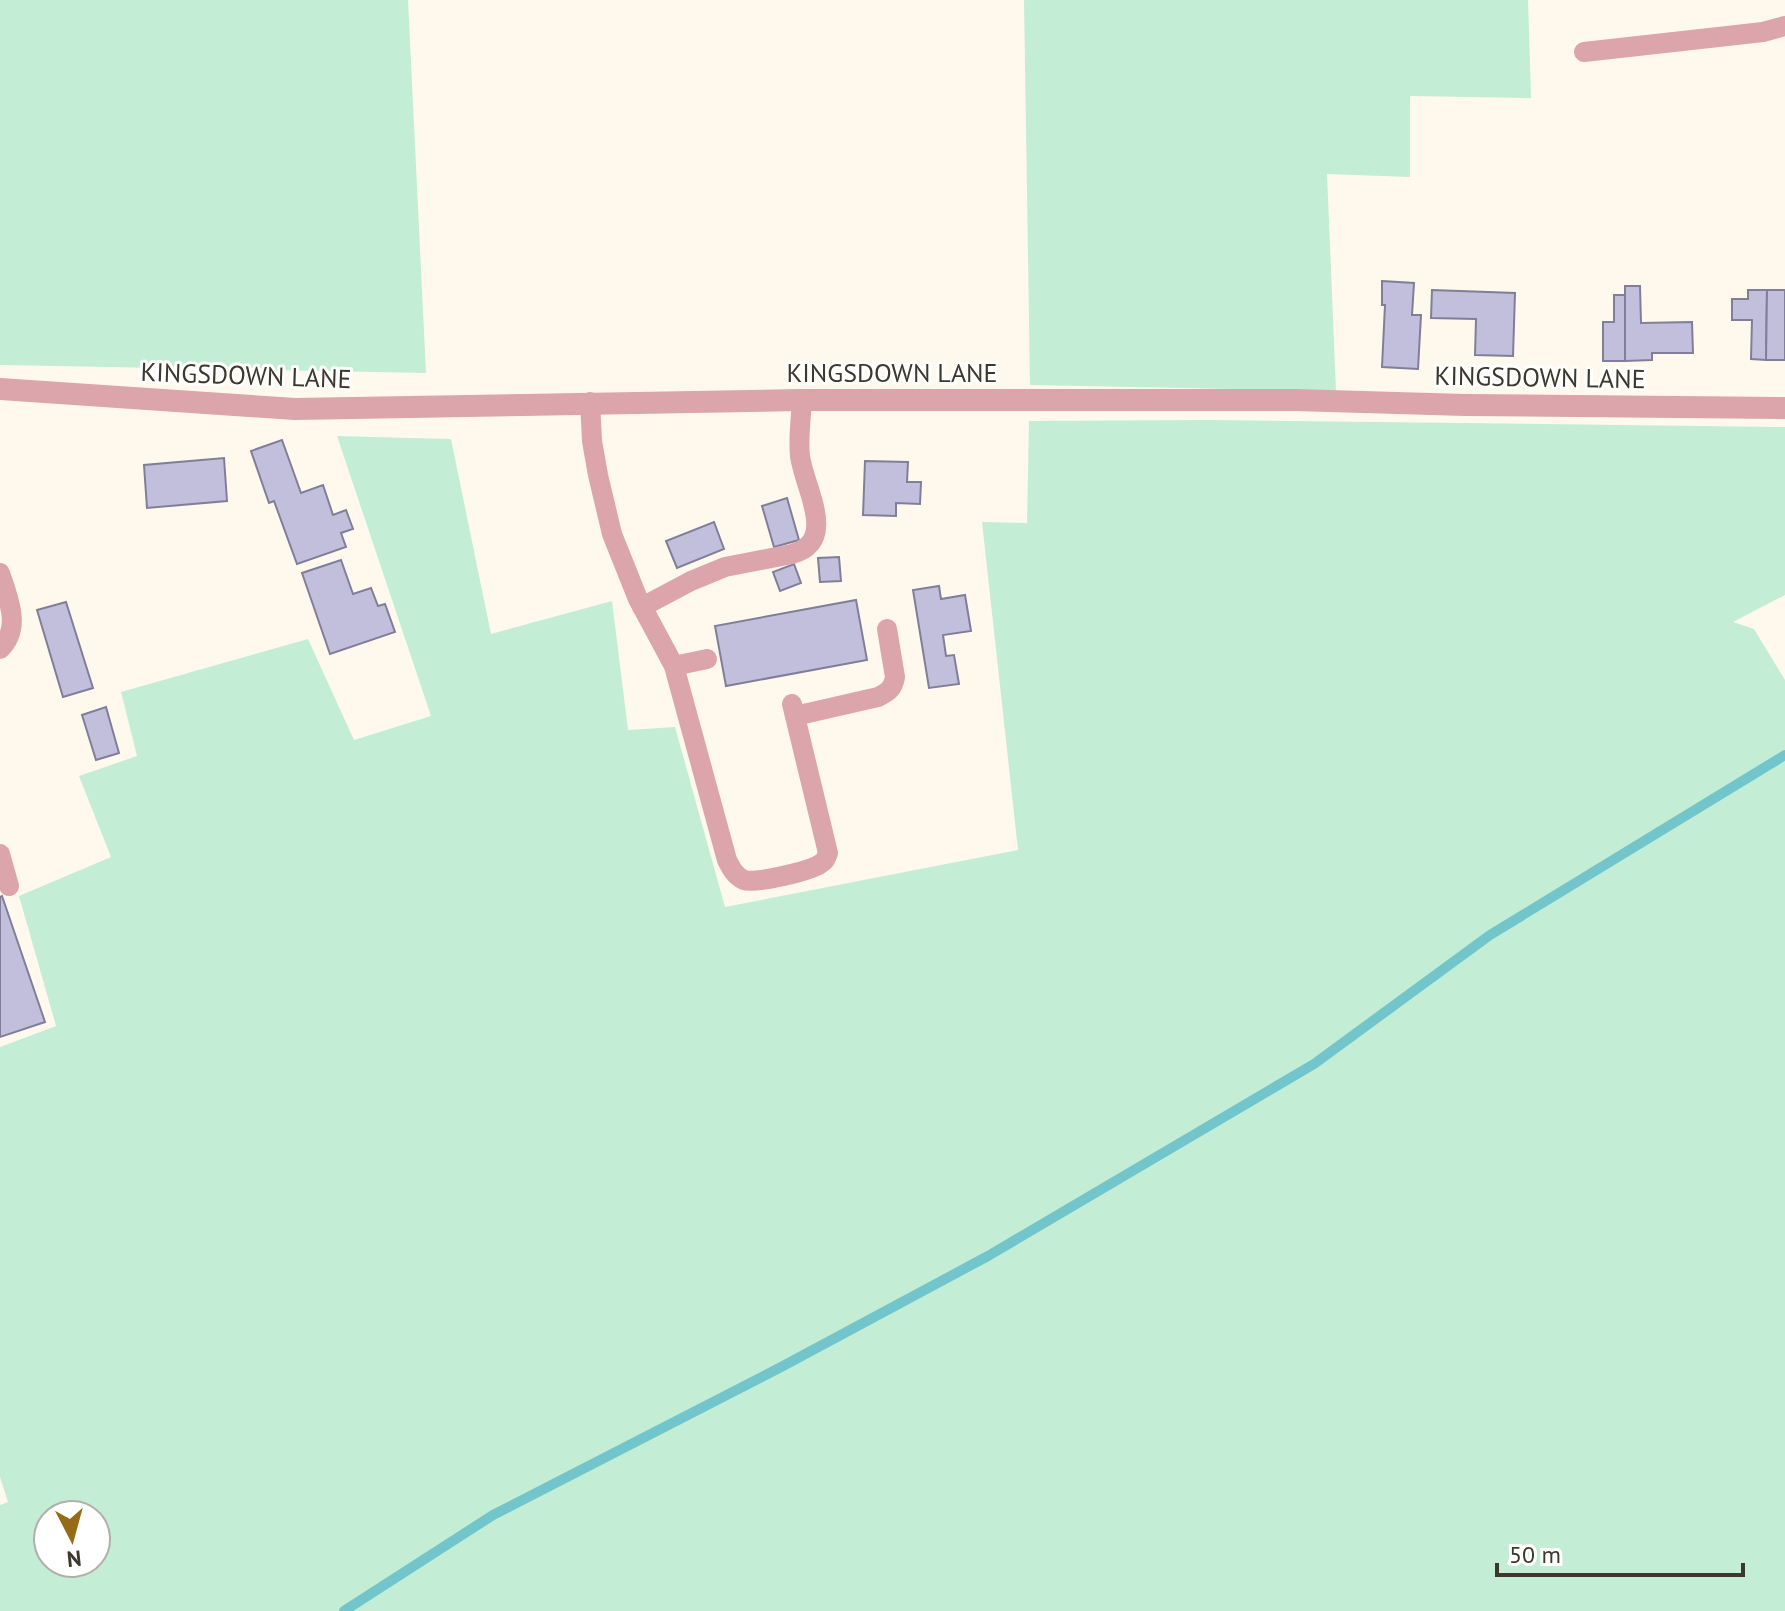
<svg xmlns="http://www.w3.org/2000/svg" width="1785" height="1611" font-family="'PT Sans',sans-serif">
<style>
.green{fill:#c4edd5;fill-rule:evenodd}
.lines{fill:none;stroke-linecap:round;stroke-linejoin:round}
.stream{stroke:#72c6cb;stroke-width:10}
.building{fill:#c2bfdd;stroke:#817e99;stroke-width:2}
.service{stroke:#dba5ab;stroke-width:20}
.minor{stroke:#dba5ab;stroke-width:22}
.labels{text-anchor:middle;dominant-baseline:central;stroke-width:6;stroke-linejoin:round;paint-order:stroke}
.street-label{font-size:26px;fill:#3d382c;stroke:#fff}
</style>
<rect width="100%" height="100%" fill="#fff9ed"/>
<g class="green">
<polygon points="0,0 408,0 426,373 0,365"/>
<polygon points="1024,0 1528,0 1531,98 1410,96 1410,177 1327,174 1336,391 1030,385"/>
<path d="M1208 420 1785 427V595L1733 622 1754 629 1785 680V1611H0V1505L8 1502 0 1477V1047L56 1026 19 896 111 857 79 776 137 756 121 692 308 639 354 740 431 716 337 436 451 439 491 634 612 601 628 730 675 727 725 907 1018 850 982 522 1027 523 1029 421ZM48 1515H96V1563H48Z"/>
</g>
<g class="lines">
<polyline class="stream" points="344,1611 493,1515 783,1366 988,1256 1314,1064 1490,935 1785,755"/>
</g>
<g class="building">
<polygon points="1382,281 1414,283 1412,315 1421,315 1418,369 1382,367 1385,305 1382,305"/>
<polygon points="1625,286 1640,286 1641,323 1692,322 1693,353 1652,353 1652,360 1625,361"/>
<polygon points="1432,290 1515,293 1513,356 1475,355 1476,319 1431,318"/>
<polygon points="1748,290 1767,290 1766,360 1751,359 1752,320 1732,320 1732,299 1748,299"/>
<polygon points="1767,290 1785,290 1785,360 1766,360"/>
<polygon points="1614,295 1625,295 1625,361 1603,361 1603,322 1614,322"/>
<polygon points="282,440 301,493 323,485 333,515 346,510 353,529 341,533 346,547 297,564 274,501 269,503 251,451"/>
<polygon points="224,458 227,501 147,508 144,465"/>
<polygon points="865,461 908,462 907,482 921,482 920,504 896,503 896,516 863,515"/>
<polygon points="787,498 799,540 774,547 762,506"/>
<polygon points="714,522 724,549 677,568 666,541"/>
<polygon points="839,557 841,581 820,582 818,558"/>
<polygon points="341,560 353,594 371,588 378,606 385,604 395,632 330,654 302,573"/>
<polygon points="794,564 801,583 780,591 773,572"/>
<polygon points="939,586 941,599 965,595 971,631 943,635 946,656 954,655 959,684 929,688 913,590"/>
<polygon points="856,600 867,660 726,686 715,626"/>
<polygon points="66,602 93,688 63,697 37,610"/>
<polygon points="106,707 119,753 96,760 82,715"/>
<polygon points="2,896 45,1022 0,1037 0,897"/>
</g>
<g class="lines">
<g class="service">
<polyline points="1584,52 1763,32 1785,26"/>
<path d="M590 402 592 441 598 475 612 534 638 599 674 666 727 860C731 868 735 876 744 880 755 884 810 871 820 864 826 860 825 860 828 853L792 704"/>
<path d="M0 573C8 598 22 628 0 649"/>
<path d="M642 607 691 581 725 567 792 554C839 541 804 488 800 456 798 437 801 419 802 400"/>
<polyline points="674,666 707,659"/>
<path d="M795 716 878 697C888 692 893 689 895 677L887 629"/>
<polyline points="0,854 9,886"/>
</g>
<polyline class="minor" points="0,389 295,409 802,400 1295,400 1465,405 1785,408"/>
</g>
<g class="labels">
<g class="street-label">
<text x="892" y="372">KINGSDOWN LANE</text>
<text transform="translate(246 375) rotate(2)">KINGSDOWN LANE</text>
<text transform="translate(1540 377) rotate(1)">KINGSDOWN LANE</text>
</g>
</g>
<g transform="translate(72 1539) rotate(174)"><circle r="38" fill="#ffffff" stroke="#b1afab" stroke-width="2"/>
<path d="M0-6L14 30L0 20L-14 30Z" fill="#966a16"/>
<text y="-12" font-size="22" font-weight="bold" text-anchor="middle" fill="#3d382c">N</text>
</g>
<path d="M1497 1563v12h246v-12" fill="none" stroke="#3d382c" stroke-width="4"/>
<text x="1509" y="1563" font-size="24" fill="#3d382c" stroke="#ffffff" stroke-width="6" paint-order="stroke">50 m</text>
</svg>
